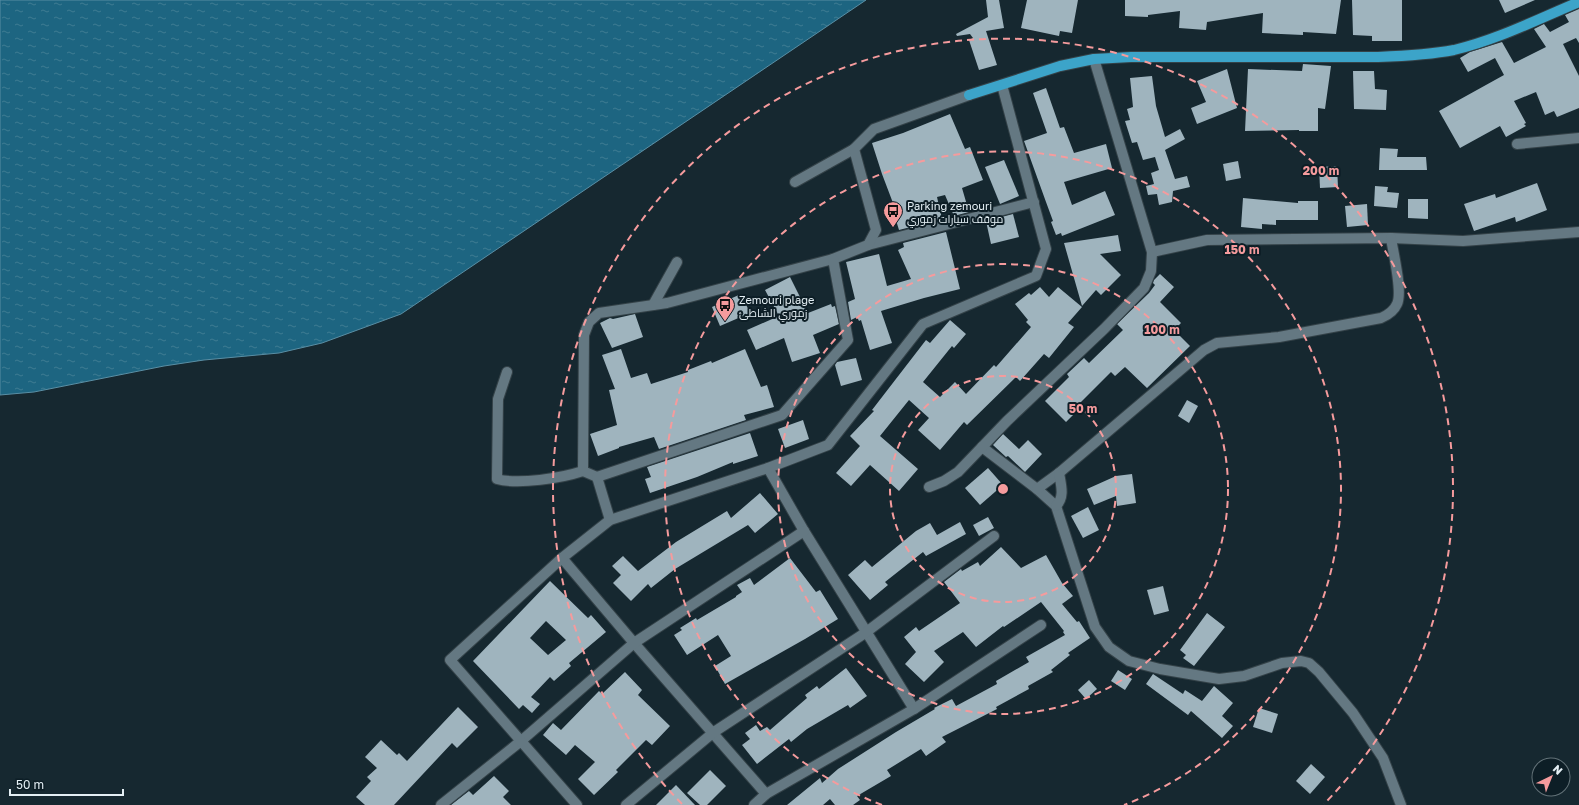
<svg xmlns="http://www.w3.org/2000/svg" width="1579" height="805" font-family="'Golos Text',Cairo,sans-serif">
<style>
.water{fill:url(#water-ripples);stroke:#598ea4}
.building{fill:#9fb4be;fill-rule:evenodd}
.lines{fill:none;stroke-linecap:round;stroke-linejoin:round}
.minor-casing{stroke:#344248;stroke-width:12}
.major-casing{stroke:#344248;stroke-width:12}
.minor{stroke:#647882;stroke-width:10}
.major{stroke:#3ca4c9;stroke-width:10}
.ring{fill:none;stroke:#f59b9d;stroke-width:2;stroke-dasharray:7 5}
.labels{text-anchor:middle;dominant-baseline:central;stroke-width:4;stroke-linejoin:round;paint-order:stroke}
.poi-label{font-size:11px;fill:#e4eff4;stroke:#0d1e26;text-anchor:start}
.centre{fill:#f59b9d;stroke:#0d1e26;stroke-width:2}
.ring-label{font-size:12px;text-anchor:middle;font-weight:bold;fill:#f59b9d;stroke:#0d1e26;stroke-width:4;stroke-linejoin:round;paint-order:stroke}
</style>
<defs>
<pattern id="water-ripples" width="26" height="14" patternUnits="userSpaceOnUse"><rect width="26" height="14" fill="#1d6581"/><path d="M2 4q2-2 4 0t4 0M15 11q2-2 4 0t4 0" fill="none" stroke="#3e7b93"/></pattern>
</defs>
<rect width="100%" height="100%" fill="#162830"/>
<polygon class="water" points="0,0 866,0 401,314 322,343 279,353 204,360 164,366 34,392 0,395"/>
<g class="building">
<polygon points="986,0 999,0 1004,28 986,31 997,65 979,70 969,40 973,38 970,34 957,36 956,34 988,17"/>
<polygon points="1027,0 1078,0 1072,33 1060,31 1059,36 1021,28"/>
<polygon points="1125,0 1341,0 1336,34 1303,32 1303,35 1262,33 1263,13 1207,22 1206,30 1179,28 1180,11 1148,15 1148,17 1125,16"/>
<polygon points="1352,0 1402,0 1402,41 1372,41 1372,36 1353,35"/>
<polygon points="1499,0 1535,0 1505,13"/>
<polygon points="1579,9 1579,43 1576,38 1563,44 1579,76 1579,108 1557,117 1554,111 1545,115 1536,92 1514,101 1526,123 1524,124 1526,126 1506,137 1500,126 1460,148 1439,111 1504,75 1495,58 1468,72 1460,58 1470,52 1502,42 1514,63 1546,47 1534,29 1544,24 1550,32 1569,22 1565,15"/>
<polygon points="1303,64 1331,66 1325,109 1318,108 1318,131 1299,131 1299,130 1245,131 1248,69 1302,71"/>
<polygon points="1227,69 1237,108 1197,124 1191,108 1206,102 1197,81"/>
<polygon points="1353,71 1374,71 1375,89 1387,90 1386,110 1354,109"/>
<polygon points="1152,76 1156,106 1165,137 1180,129 1185,139 1165,150 1175,179 1187,176 1190,187 1173,191 1172,202 1159,205 1157,194 1148,195 1146,186 1154,184 1151,173 1159,170 1155,157 1143,160 1137,142 1132,143 1125,121 1130,120 1127,109 1133,107 1130,78"/>
<polygon points="1046,88 1060,128 1064,127 1074,153 1106,144 1112,168 1064,182 1072,205 1105,191 1115,215 1062,236 1061,233 1056,235 1051,222 1053,221 1046,202 1024,141 1047,133 1033,93"/>
<polygon points="950,114 965,149 970,147 983,180 962,188 969,212 954,216 945,195 937,197 942,219 899,230 891,204 893,203 882,174 872,143 903,133"/>
<polygon points="1380,148 1398,149 1397,157 1426,157 1427,170 1379,170"/>
<polygon points="1004,160 1019,196 1000,204 985,167"/>
<polygon points="1238,161 1241,178 1226,181 1223,164"/>
<polygon points="1337,166 1338,187 1320,188 1319,167"/>
<polygon points="1537,183 1547,210 1516,222 1515,217 1474,231 1464,204 1495,194 1496,198"/>
<polygon points="1375,186 1388,187 1387,192 1399,193 1397,208 1374,206"/>
<polygon points="1243,198 1298,203 1298,201 1318,201 1318,220 1276,220 1276,225 1262,224 1262,229 1241,227"/>
<polygon points="1408,199 1428,199 1428,219 1408,218"/>
<polygon points="1367,204 1368,225 1347,227 1345,206"/>
<polygon points="1013,214 1019,237 991,244 986,221"/>
<polygon points="946,232 960,289 924,298 881,311 892,343 870,350 861,320 859,321 857,317 851,320 848,302 855,299 846,262 879,254 887,286 911,279 898,250 904,247 903,243"/>
<polygon points="1118,235 1121,251 1100,254 1121,275 1101,295 1096,290 1082,306 1064,243"/>
<polygon points="1160,274 1174,287 1160,302 1181,323 1174,330 1190,346 1147,388 1125,367 1115,376 1111,372 1077,406 1080,408 1066,422 1045,401 1069,377 1067,374 1084,358 1089,363 1123,330 1117,324 1149,293 1155,285 1153,283 1154,280"/>
<polygon points="790,277 808,313 831,304 832,307 835,306 839,324 813,335 820,353 792,362 784,338 756,350 747,330 779,316 765,290"/>
<polygon points="1040,287 1049,297 1058,287 1082,307 1068,323 1074,327 1049,358 1044,354 1020,381 1016,377 967,425 964,422 940,450 918,430 929,418 909,400 880,436 918,469 899,491 870,465 851,486 836,473 860,446 850,436 874,411 872,410 926,340 930,343 950,320 966,334 954,348 952,346 923,382 940,397 955,382 966,394 994,365 996,367 1031,327 1026,322 1028,320 1015,304 1029,293 1031,295"/>
<polygon points="741,294 750,313 720,326 712,307"/>
<polygon points="635,314 643,337 612,348 600,323 610,318 613,319"/>
<polygon points="621,349 631,378 647,373 651,384 688,372 688,370 711,361 712,363 745,349 761,387 767,385 774,407 744,415 746,420 659,449 654,437 619,447 619,448 598,456 590,434 617,425 609,390 615,389 602,355"/>
<polygon points="856,358 862,380 841,386 835,365 837,362"/>
<polygon points="1187,400 1198,406 1189,423 1178,416"/>
<polygon points="803,420 809,439 785,448 778,429"/>
<polygon points="750,433 758,456 733,464 733,462 697,477 650,493 645,479 651,477 647,467"/>
<polygon points="1003,434 1019,449 1028,440 1042,454 1025,472 1008,456 1006,457 993,445"/>
<polygon points="988,468 1003,485 980,505 965,488"/>
<polygon points="1132,474 1136,503 1117,506 1116,496 1094,505 1087,489 1116,476"/>
<polygon points="760,493 778,514 755,533 748,525 675,569 651,588 648,584 631,601 613,583 621,575 612,566 623,556 638,571 676,542 727,511 731,518"/>
<polygon points="1088,507 1099,530 1083,538 1071,516"/>
<polygon points="988,517 994,528 979,536 973,525"/>
<polygon points="960,522 966,534 926,556 923,552 885,582 888,585 870,600 848,575 865,560 872,567 916,531 930,523 937,535"/>
<polygon points="1001,547 1021,568 1046,555 1062,583 1073,596 1062,604 1077,622 1079,621 1090,638 1068,653 1070,655 1051,670 1053,672 1028,686 1029,689 996,707 997,709 942,737 946,742 926,756 921,749 887,770 891,776 857,796 860,800 853,805 835,805 830,799 823,805 787,805 820,778 822,783 838,769 896,732 935,709 934,708 952,699 956,706 997,684 996,681 1029,662 1026,657 1065,635 1063,632 1064,631 1041,602 1004,627 1003,626 976,647 963,632 934,651 944,662 924,682 905,664 916,652 904,637 916,627 919,631 960,603 944,582 961,569 962,571 978,562 980,566"/>
<polygon points="790,558 816,592 820,590 838,619 805,639 725,684 715,666 731,656 718,635 687,655 674,635 682,630 680,628 696,618 697,620 736,597 736,596 742,592 737,585 750,578 754,585"/>
<path d="M550 581 588 618 591 615 606 632 569 663 571 666 554 681 550 677 531 697 540 704 532 713 523 705 519 709 473 661ZM546 621 566 640 548 655 530 638Z"/>
<polygon points="1163,586 1169,611 1154,615 1147,590"/>
<polygon points="1207,613 1225,627 1194,666 1183,658 1186,655 1180,650"/>
<polygon points="846,668 867,696 850,708 848,705 807,729 791,742 789,739 757,764 742,745 750,739 745,733 756,725 760,731 767,727 770,730 807,698 805,695 817,686 819,689"/>
<polygon points="1118,670 1132,679 1125,690 1111,681"/>
<polygon points="625,672 642,690 638,695 670,726 652,745 646,740 616,770 618,772 594,795 578,779 595,762 575,745 566,755 543,735 553,723 561,730 599,691 602,694"/>
<polygon points="1153,674 1183,694 1185,690 1202,701 1214,686 1233,703 1222,716 1233,726 1222,738 1191,711 1188,715 1146,684"/>
<polygon points="1089,680 1097,689 1086,699 1078,690"/>
<polygon points="458,707 478,727 457,748 452,743 394,805 365,805 356,797 371,781 367,777 377,768 365,757 381,740 397,755 399,753 407,761"/>
<polygon points="1259,708 1278,714 1272,733 1253,727"/>
<polygon points="1311,764 1325,777 1310,794 1296,781"/>
<polygon points="710,770 726,786 707,805 700,805 687,793"/>
<polygon points="494,776 509,791 503,797 511,805 451,805 469,791 473,795"/>
<polygon points="676,785 695,805 656,805"/>
</g>
<g class="lines">
<defs>
<g id="minor">
<polyline points="1517,144 1579,138"/>
<polyline points="795,182 854,149"/>
<polyline points="868,245 1034,202"/>
<polyline points="1152,252 1207,240 1391,238 1463,241 1579,232"/>
<polyline points="653,305 677,262"/>
<path d="M507 372 498 399 497 479C518 485 562 478 583 471"/>
<polyline points="982,447 1037,489 1056,506 1095,627 1109,647 1129,661 1160,669 1219,679 1244,676 1282,663 1301,661 1309,663 1319,672 1353,713 1383,758 1401,805"/>
<polyline points="768,468 804,531 914,709"/>
<polyline points="597,477 583,471 584,335 589,322 599,313 667,303 833,259 868,245 876,230 854,149 874,129 969,95"/>
<polyline points="929,487 944,481 958,472 1007,421 1104,329 1144,288 1151,271 1152,252 1094,59"/>
<path d="M1037 489 1059 473 1204 350 1217 343 1279 337 1381 318C1388 315 1394 311 1397 304 1403 292 1393 252 1391 238"/>
<path d="M1056 506C1065 497 1061 485 1059 473"/>
<polyline points="610,520 597,477 782,415 848,340 833,259"/>
<polyline points="562,558 634,643 766,794"/>
<polyline points="441,805 521,741 634,643 804,531"/>
<polyline points="577,805 450,660 562,558 610,520 768,468 828,445 923,324 1036,276 1046,249 1002,85"/>
<polyline points="626,805 714,732 865,633 994,536"/>
<polyline points="754,805 766,794 914,709 1041,625"/>
</g>
<path id="major" d="M969 95 1060 66 1094 59 1131 57H1378C1403 56 1428 55 1454 50 1497 40 1538 19 1579 2"/>
</defs>
<use href="#minor" class="minor-casing"/>
<use href="#major" class="major-casing"/>
<use href="#minor" class="minor"/>
<use href="#major" class="major"/>
</g>
<g class="ring">
<circle cx="1003" cy="489" r="113"/>
<circle cx="1003" cy="489" r="225"/>
<path d="M882 805A338 338 0 1 1 1124 805"/>
<path d="M682 804A450 450 0 1 1 1324 804"/>
</g>
<defs>
<symbol id="bus-pin" viewBox="-11 -11 22 30"><path d="M0 17L-7.5 6A9.5 9.5 0 1 1 7.5 6Z" fill="#f59b9d" stroke="#0d1e26"/><path d="M-5-6H5V4H4V6H2V4H-2V6H-4V4H-5ZM-3.5-4V0h7V-4ZM-3.5 1.2v1.5H-2V1.2ZM2 1.2v1.5H3.5V1.2Z" fill="#111"/></symbol>
</defs>
<g fill-rule="evenodd">
<use href="#bus-pin" x="882" y="200" width="22" height="30"/>
<use href="#bus-pin" x="714" y="294" width="22" height="30"/>
</g>
<g class="labels">
<g class="poi-label">
<text x="907" y="205">Parking zemouri<tspan x="907" dy="13">موقف سيارات زموري</tspan></text>
<text x="739" y="299">Zemouri plage<tspan x="739" dy="13">زموري الشاطئ</tspan></text>
</g>
</g>
<circle cx="1003" cy="489" r="6" class="centre"/>
<g class="ring-label">
<text x="1321" y="175">200 m</text>
<text x="1242" y="254">150 m</text>
<text x="1162" y="334">100 m</text>
<text x="1083" y="413">50 m</text>
</g>
<g transform="translate(1551 777) rotate(43)"><circle r="19" fill="#0d1e26" stroke="#637278"/>
<path d="M0-3L7 15L0 10L-7 15Z" fill="#f59b9d"/>
<text y="-6" font-size="11" font-weight="bold" text-anchor="middle" fill="#e4eff4">N</text>
</g>
<path d="M10 789v6h113v-6" fill="none" stroke="#e4eff4" stroke-width="2"/>
<text x="16" y="789" font-size="12" fill="#e4eff4" stroke="#0d1e26" stroke-width="3" paint-order="stroke">50 m</text>
</svg>
